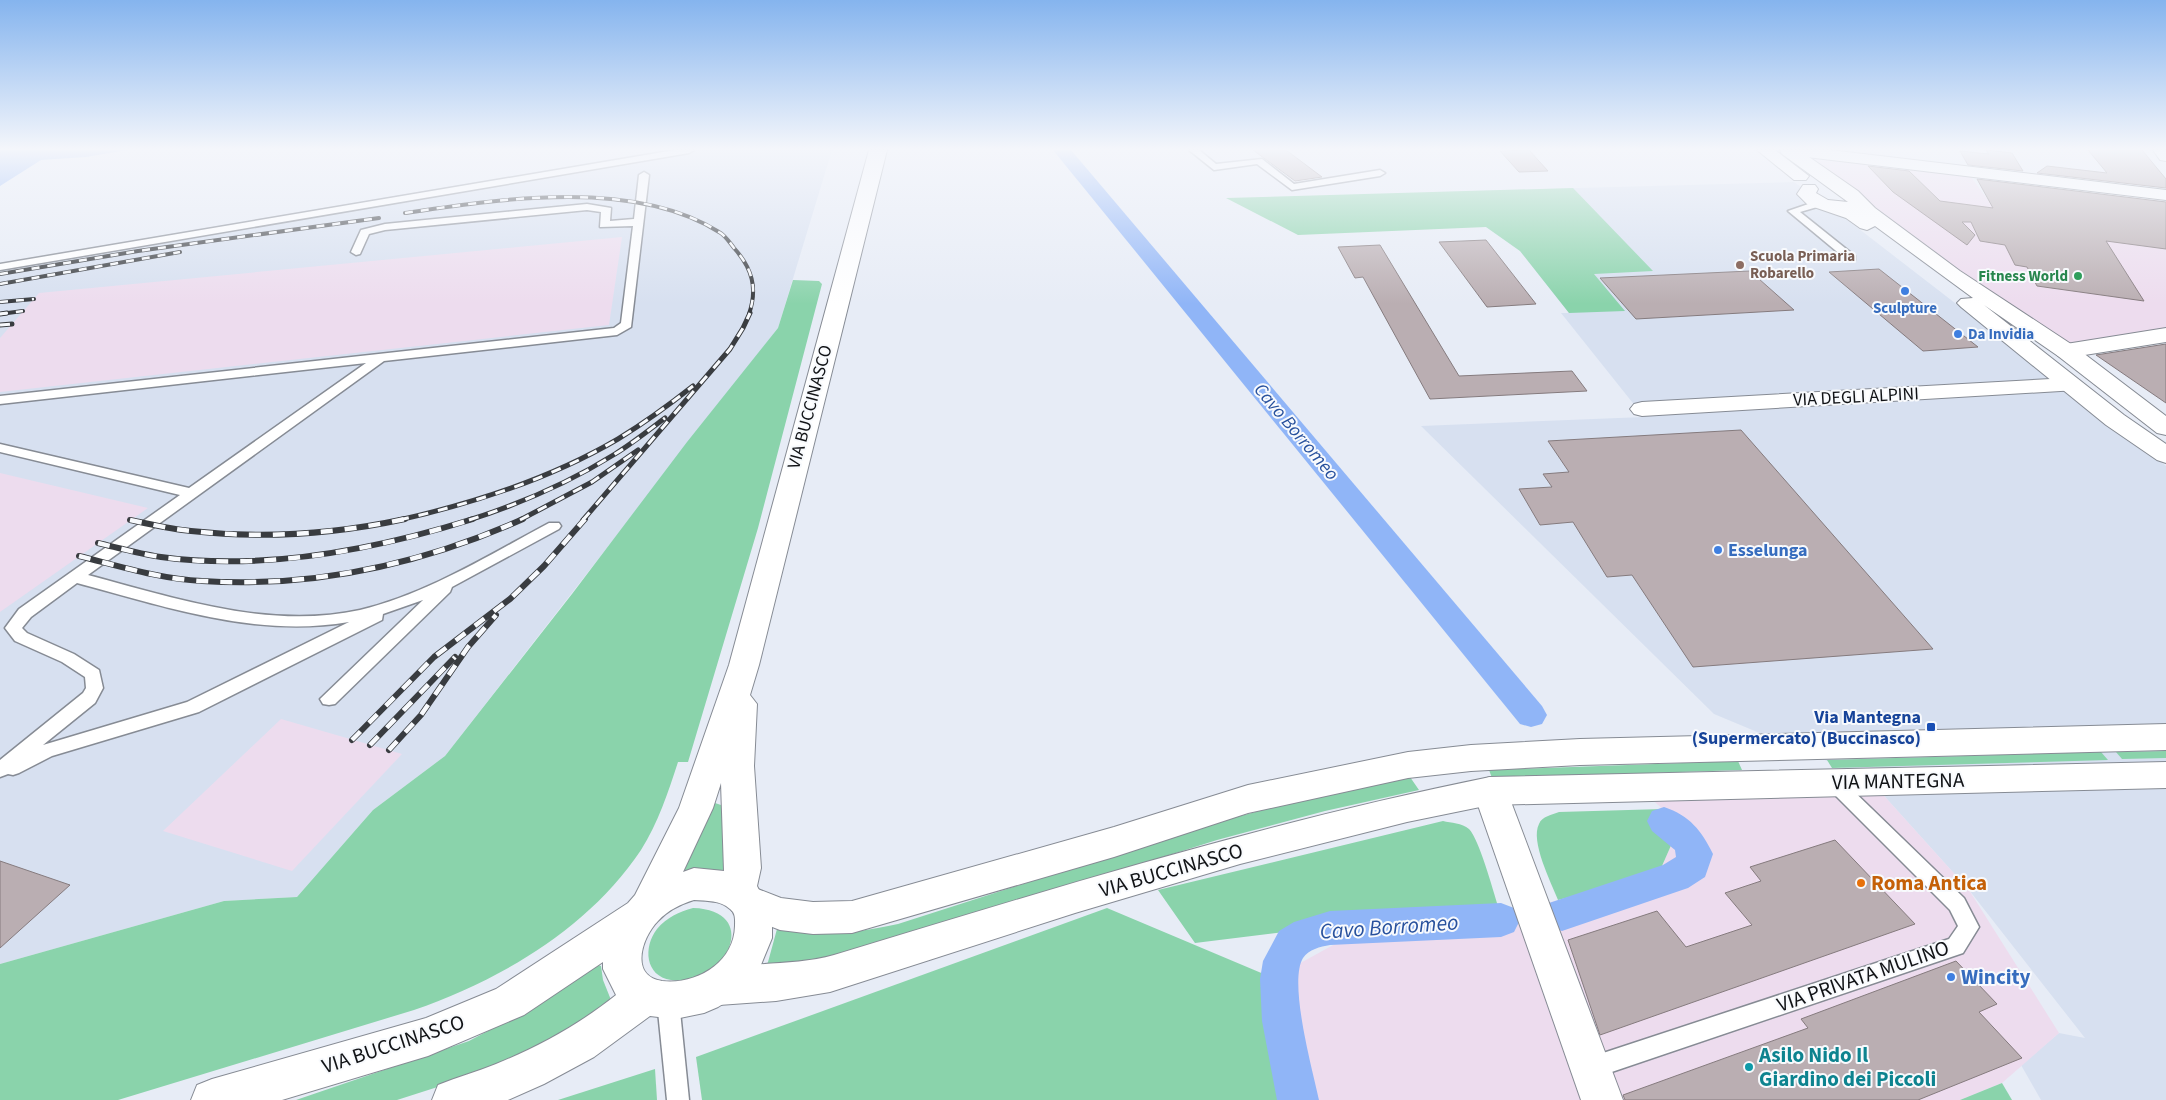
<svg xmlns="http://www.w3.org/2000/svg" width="2166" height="1100" font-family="'Source Sans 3',sans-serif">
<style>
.built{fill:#d7e0f0}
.industrial{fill:#eddcee}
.green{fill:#8ad3ab}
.water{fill:#90b5f7}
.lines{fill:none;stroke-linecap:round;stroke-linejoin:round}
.canal{fill:#90b5f7;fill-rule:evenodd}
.building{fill:#baaeb2;stroke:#857b7e}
.service-casing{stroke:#868b94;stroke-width:3}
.minor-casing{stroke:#868b94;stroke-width:2}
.tertiary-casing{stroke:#868b94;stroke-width:2}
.secondary-casing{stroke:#868b94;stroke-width:2}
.service{fill:#fff;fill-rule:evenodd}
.minor{fill:#fff;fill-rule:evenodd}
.tertiary{fill:#fff;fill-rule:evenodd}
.secondary{fill:#fff;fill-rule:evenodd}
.rail-far2-casing{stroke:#393c40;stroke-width:4}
.rail-far1-casing{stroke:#393c40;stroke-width:5}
.rail-casing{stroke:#393c40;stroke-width:6}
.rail-far2{stroke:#f8fafd;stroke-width:2.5;stroke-dasharray:8;stroke-linecap:butt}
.rail-far1{stroke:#f8fafd;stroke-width:3;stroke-dasharray:10;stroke-linecap:butt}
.rail{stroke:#f8fafd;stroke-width:4.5;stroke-dasharray:12;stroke-linecap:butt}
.education-dot{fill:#8d6e63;stroke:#f8fafd;stroke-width:2}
.leisure-dot{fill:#2e9e5b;stroke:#f8fafd;stroke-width:2}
.shop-dot{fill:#3f7fe0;stroke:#f8fafd;stroke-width:2}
.transit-dot{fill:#1a4fb4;stroke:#f8fafd;stroke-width:2}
.food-dot{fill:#e8710a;stroke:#f8fafd;stroke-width:2}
.culture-dot{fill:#0f9aa8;stroke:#f8fafd;stroke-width:2}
.labels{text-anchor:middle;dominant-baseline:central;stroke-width:4;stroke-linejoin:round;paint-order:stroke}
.far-education-label{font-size:15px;font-weight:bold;fill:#785e54;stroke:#f8fafd;text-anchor:start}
.far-leisure-label{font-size:15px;font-weight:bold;fill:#27864d;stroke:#f8fafd;text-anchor:end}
.far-shop-label{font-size:15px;font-weight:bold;fill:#366cbe;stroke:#f8fafd}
.street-label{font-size:18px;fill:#111316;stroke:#f8fafd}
.shop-label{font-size:18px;font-weight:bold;fill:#366cbe;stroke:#f8fafd;text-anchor:start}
.transit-label{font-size:18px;font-weight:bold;fill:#164399;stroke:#f8fafd;text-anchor:end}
.water-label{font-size:19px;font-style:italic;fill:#28519d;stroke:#f8fafd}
.near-street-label{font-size:21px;fill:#111316;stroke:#f8fafd}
.near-food-label{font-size:21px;font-weight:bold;fill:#c56008;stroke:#f8fafd;text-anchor:start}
.near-shop-label{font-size:21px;font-weight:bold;fill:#366cbe;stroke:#f8fafd;text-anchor:start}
.near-culture-label{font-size:21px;font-weight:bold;fill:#0d838f;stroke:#f8fafd;text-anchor:start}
.near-water-label{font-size:22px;font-style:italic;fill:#28519d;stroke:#f8fafd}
</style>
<rect width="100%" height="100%" fill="#e7ecf6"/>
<g class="built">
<polygon points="665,150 832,150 778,328 445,756 373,810 297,897 224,901 0,964 0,263"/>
<polygon points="1794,182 1841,215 2166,466 2166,1100 2041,1100 2021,1065 2059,1033 2085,1038 1969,890 1868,778 1714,714 1421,426 1644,417 1561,313 1569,313 1520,251 1437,192"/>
</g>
<g class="industrial">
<polygon points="1793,151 1968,173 1991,204 2166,227 2166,334 2065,348"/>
<polygon points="622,237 609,325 0,392 0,338 39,293"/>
<polygon points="0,473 148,508 0,612"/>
<polygon points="281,719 402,754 292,871 163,831"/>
<polygon points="1868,778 1969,890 2059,1033 2002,1083 1960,1100 1292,1100 1273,978 1366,927 1487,918 1658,875 1680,825 1633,782"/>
</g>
<g class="green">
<polygon points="1573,188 1653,271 1594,274 1625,311 1569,313 1520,251 1486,227 1298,235 1226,198"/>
<path d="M793 280 819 281 822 284 758 528 688 762H678C668 793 658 823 641 850 588 929 502 979 414 1010L118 1100H0V964L224 901 297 897 373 810 445 756 572 594 687 442 778 328Z"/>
<polygon points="2166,751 2166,758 2122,759 2116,752"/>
<polygon points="2101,752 2108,760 1832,768 1827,760"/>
<polygon points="1738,761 1742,770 1492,778 1489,770"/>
<path d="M1410 777 1419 790 1325 811 1217 840 827 963 759 976 768 962 777 929 780 926C829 937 849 934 898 924L1207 825 1274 807Z"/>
<polygon points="715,803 724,806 725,872 668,880 710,804"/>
<path d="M1663 809 1680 825 1658 875 1558 900C1551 882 1530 841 1539 824 1542 816 1552 815 1559 812Z"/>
<path d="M1443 821C1451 823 1462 823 1469 829 1479 839 1493 890 1498 906L1195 943 1158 890Z"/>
<path d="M693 908C764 910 725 989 671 980 645 976 643 947 657 929 667 917 679 912 693 908Z"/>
<polygon points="1107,908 1273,978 1292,1100 702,1100 696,1057"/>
<polygon points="596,964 601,966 603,980 615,1010 475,1075 397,1100 296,1100 469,1041 514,1017"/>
<polygon points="655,1069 657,1100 558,1100"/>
<polygon points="2002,1083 2012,1100 1960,1100"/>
</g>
<polygon class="water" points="0,150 127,150 86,157 41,160 0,186"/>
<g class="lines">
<g class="canal">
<polygon points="1053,150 1071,150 1542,706 1547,715 1542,724 1531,727 1520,724"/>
<path d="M1664 807C1690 816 1701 830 1713 854L1705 877 1688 888 1562 931 1549 927 1543 915 1549 903 1663 865 1676 857 1675 850 1652 831 1647 821 1652 811Z"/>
<path d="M1501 903 1514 908 1520 920 1514 932 1501 937 1330 945C1320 947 1309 949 1303 958 1288 983 1313 1071 1319 1100H1277L1262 1021 1260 979 1263 961 1279 931 1294 922 1330 911Z"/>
</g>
</g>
<g class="building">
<polygon points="1253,150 1286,150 1322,177 1295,181"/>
<polygon points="1529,150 1548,171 1519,172 1500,151"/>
<polygon points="1986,150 2012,153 2023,171 1968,165 1960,151 1989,154"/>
<polygon points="2088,150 2142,150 2166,179 2166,188 2037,173 2047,166 2107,173"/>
<polygon points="1868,166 1909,171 1940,201 1993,208 1977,179 2166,202 2166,249 2106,241 2144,301 2037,286 2027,267 2015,265 2005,245 1980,241 1971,222 1962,222 1975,235 1967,245 1893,192"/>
<polygon points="1486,240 1536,304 1487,307 1439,242"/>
<polygon points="1380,245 1459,376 1572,371 1587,391 1430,399 1363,277 1355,278 1338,247"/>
<polygon points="1879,269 1978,347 1923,351 1829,272"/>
<polygon points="1750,271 1794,310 1636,319 1600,278"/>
<polygon points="2166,344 2166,403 2096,355"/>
<polygon points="1741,430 1933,649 1693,667 1632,575 1607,577 1573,522 1540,525 1519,489 1552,487 1543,474 1569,472 1548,441"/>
<polygon points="1835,840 1915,924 1600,1035 1568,940 1657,911 1686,947 1752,925 1725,893 1761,881 1750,867"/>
<polygon points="0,861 70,885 0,948"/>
<polygon points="1956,961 1997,1004 1979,1012 2022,1058 1918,1100 1625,1100 1623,1095 1808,1028 1801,1019"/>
</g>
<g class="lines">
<defs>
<g id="service">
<polygon points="675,150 694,150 689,153 0,270 0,264"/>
<polygon points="1189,150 1199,150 1216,164 1262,159 1294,184 1380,170 1385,173 1380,176 1292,190 1257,164 1214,170"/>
<path d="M644 172 649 175 631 327 617 335 384 361 88 575C175 598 269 630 360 610 427 594 489 555 549 523H559L561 526 559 529 452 587 450 592 335 704 329 705 323 704 320 699 423 600 383 614 382 620 199 712 52 756 19 773 13 775 8 774 0 777V760L83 693 86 688 85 677 62 662 15 641 5 628 19 609 180 495 0 452V444L189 488 366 363 0 404V396L614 328 621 323 633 226 600 227 601 212 587 210 385 230 369 234 360 254 356 255 351 252 361 230 385 224 587 204 611 208 610 221 634 219 639 175ZM77 583C166 607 257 638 349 622L187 702 43 745 95 703 103 688 99 670 74 654 27 633 22 628 31 617Z"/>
<polygon points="1820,200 1824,201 1824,205 1800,212 1855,256 1855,260 1847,260 1788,211"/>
<polygon points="1834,776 1840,778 1964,898 1979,927 1963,953 1591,1079 1583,1076 1580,1068 1583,1060 1591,1057 1949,939 1958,926 1950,910 1828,788 1825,783 1828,778"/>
<polygon points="668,991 676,994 679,1001 689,1100 667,1100 657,1001 660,994"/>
</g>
<g id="minor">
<polygon points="1782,150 1830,150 2166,190 2166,200 1790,155 1784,154"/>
<polygon points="2153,150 2166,150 2166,161 2160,160"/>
<polygon points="2166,328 2166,342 2066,358 2058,356 2055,351 2058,346 2066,344"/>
<polygon points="2069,378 2077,380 2081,385 2077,390 1642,416 1634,414 1630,409 1634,404 1642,402"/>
<polygon points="1490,777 1502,781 1507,791 1623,1100 1581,1100 1473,791 1478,781"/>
</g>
<g id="tertiary">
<polygon points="1757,150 1775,150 1809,176 1806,180 1794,180"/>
<polygon points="1780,150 1799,150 1858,191 1875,208 1960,271 2074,346 2166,416 2166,435 2157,433 2058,356 1984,305 2124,415 2166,444 2166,463 2157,460 2106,425 1961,307 1957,303 1961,299 1973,298 1875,226 1867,230 1860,228 1846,218 1808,205 1797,194 1803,185 1815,185 1818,189 1816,193 1828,200 1848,202 1782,154"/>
<polygon points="2166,724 2166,750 1580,765 1471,771 1408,778 1248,813 1114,857 852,933 813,934 780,930 732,911 727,900 732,889 745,884 781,898 813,902 852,901 1114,827 1248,785 1408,752 1471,745 1580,739"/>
<path d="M2166 762V788L1490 805 1407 822 1240 864 1075 913 830 992 776 1001 719 1005 705 1000 700 987 705 974C743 960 793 967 834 955 1051 889 1267 822 1490 777Z"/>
</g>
<path id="secondary" d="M869 150H887L759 665 750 695 757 704 754 766 761 868 757 886 772 916V938L758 972 741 993 718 1007 704 1013 675 1019 650 1016 594 1057 544 1084 508 1100H432L438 1085C457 1077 477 1072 496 1064 538 1047 580 1024 616 995L603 969V962L524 1015 428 1056 282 1100H191L197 1085 212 1079 426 1018 496 989 628 903 635 895 679 808 729 665ZM721 783 724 871 694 868 683 872 713 808ZM694 900C707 901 720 900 730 909 736 913 735 920 735 926 734 963 696 985 662 981 629 976 642 937 658 921 668 910 681 904 694 900Z"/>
</defs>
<use href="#service" class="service-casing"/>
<use href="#minor" class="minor-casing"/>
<use href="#tertiary" class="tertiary-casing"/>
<use href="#secondary" class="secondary-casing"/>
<use href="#service" class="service"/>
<use href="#minor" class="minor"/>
<use href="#tertiary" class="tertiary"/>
<use href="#secondary" class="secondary"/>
<defs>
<g id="rail-far2">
<path d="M405 213C500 199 633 178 719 232 725 235 730 243 734 248 752 268 758 288 749 314"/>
<polyline points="0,274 138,251 379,218"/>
<polyline points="0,284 180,252"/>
<polyline points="0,302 34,299"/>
<polyline points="0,314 23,311"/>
</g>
<g id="rail-far1">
<polyline points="0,314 7,313"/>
<polyline points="0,325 12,324"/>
<path d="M399 520C475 503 550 479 618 439 644 423 669 405 693 386"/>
<path d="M469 520C520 504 570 482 615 454 633 443 649 430 665 418"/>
<polyline points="520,520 592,482 638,450"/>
<polyline points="583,520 730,349 743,328 750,313"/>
</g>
<g id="rail">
<path d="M130 520C150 524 170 529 191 531 262 539 335 534 405 519"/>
<path d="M98 543C119 548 140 554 161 557 265 571 374 550 473 519"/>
<path d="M79 556C119 566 160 579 202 581 313 588 422 564 523 519"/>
<polyline points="352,740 434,657 510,599 544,566 585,519"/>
<polyline points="370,745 455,657"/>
<polyline points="389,750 421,715 468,647 496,615"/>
</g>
</defs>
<use href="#rail-far2" class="rail-far2-casing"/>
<use href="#rail-far1" class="rail-far1-casing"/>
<use href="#rail" class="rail-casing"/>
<use href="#rail-far2" class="rail-far2"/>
<use href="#rail-far1" class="rail-far1"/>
<use href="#rail" class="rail"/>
</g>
<linearGradient id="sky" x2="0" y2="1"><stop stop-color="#85b4ee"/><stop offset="0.49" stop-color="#f4f6fb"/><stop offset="1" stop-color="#f4f6fb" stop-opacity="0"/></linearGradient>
<rect width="2166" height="304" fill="url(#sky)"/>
<circle class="education-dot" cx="1740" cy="265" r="5"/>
<circle class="leisure-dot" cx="2078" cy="276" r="5"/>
<g class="shop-dot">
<circle cx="1905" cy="291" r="5"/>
<circle cx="1958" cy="334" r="5"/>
<circle cx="1718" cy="550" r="5"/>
<circle cx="1951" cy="977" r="5"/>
</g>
<rect class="transit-dot" x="1926" y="722" width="10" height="10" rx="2.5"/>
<circle class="food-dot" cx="1861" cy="883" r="5"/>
<circle class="culture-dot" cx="1749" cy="1067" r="5"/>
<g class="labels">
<g class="far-education-label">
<text x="1750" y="256">Scuola Primaria<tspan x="1750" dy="17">Robarello</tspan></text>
</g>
<g class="far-leisure-label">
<text x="2068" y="276">Fitness World</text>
</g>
<g class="far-shop-label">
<text x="1905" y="308">Sculpture</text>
<text x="1968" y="334" text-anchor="start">Da Invidia</text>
</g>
<g class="street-label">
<text transform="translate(1856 397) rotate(-3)">VIA DEGLI ALPINI</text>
<text transform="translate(810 407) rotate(-75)">VIA BUCCINASCO</text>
</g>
<g class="shop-label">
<text x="1728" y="550">Esselunga</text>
</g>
<g class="transit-label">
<text x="1921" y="717">Via Mantegna<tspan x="1921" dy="21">(Supermercato) (Buccinasco)</tspan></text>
</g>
<g class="water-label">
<text transform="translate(1296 432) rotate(50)">Cavo Borromeo</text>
</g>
<g class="near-street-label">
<text transform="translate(1898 781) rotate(-1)">VIA MANTEGNA</text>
<text transform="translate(1171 870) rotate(-16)">VIA BUCCINASCO</text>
<text transform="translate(1863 976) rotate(-19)">VIA PRIVATA MULINO</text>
<text transform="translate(393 1044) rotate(-18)">VIA BUCCINASCO</text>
</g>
<g class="near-food-label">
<text x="1871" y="883">Roma Antica</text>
</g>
<g class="near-shop-label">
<text x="1961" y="977">Wincity</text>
</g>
<g class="near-culture-label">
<text x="1759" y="1055">Asilo Nido Il<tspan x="1759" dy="24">Giardino dei Piccoli</tspan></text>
</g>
<g class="near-water-label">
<text transform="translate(1389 927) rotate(-4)">Cavo Borromeo</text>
</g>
</g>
</svg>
